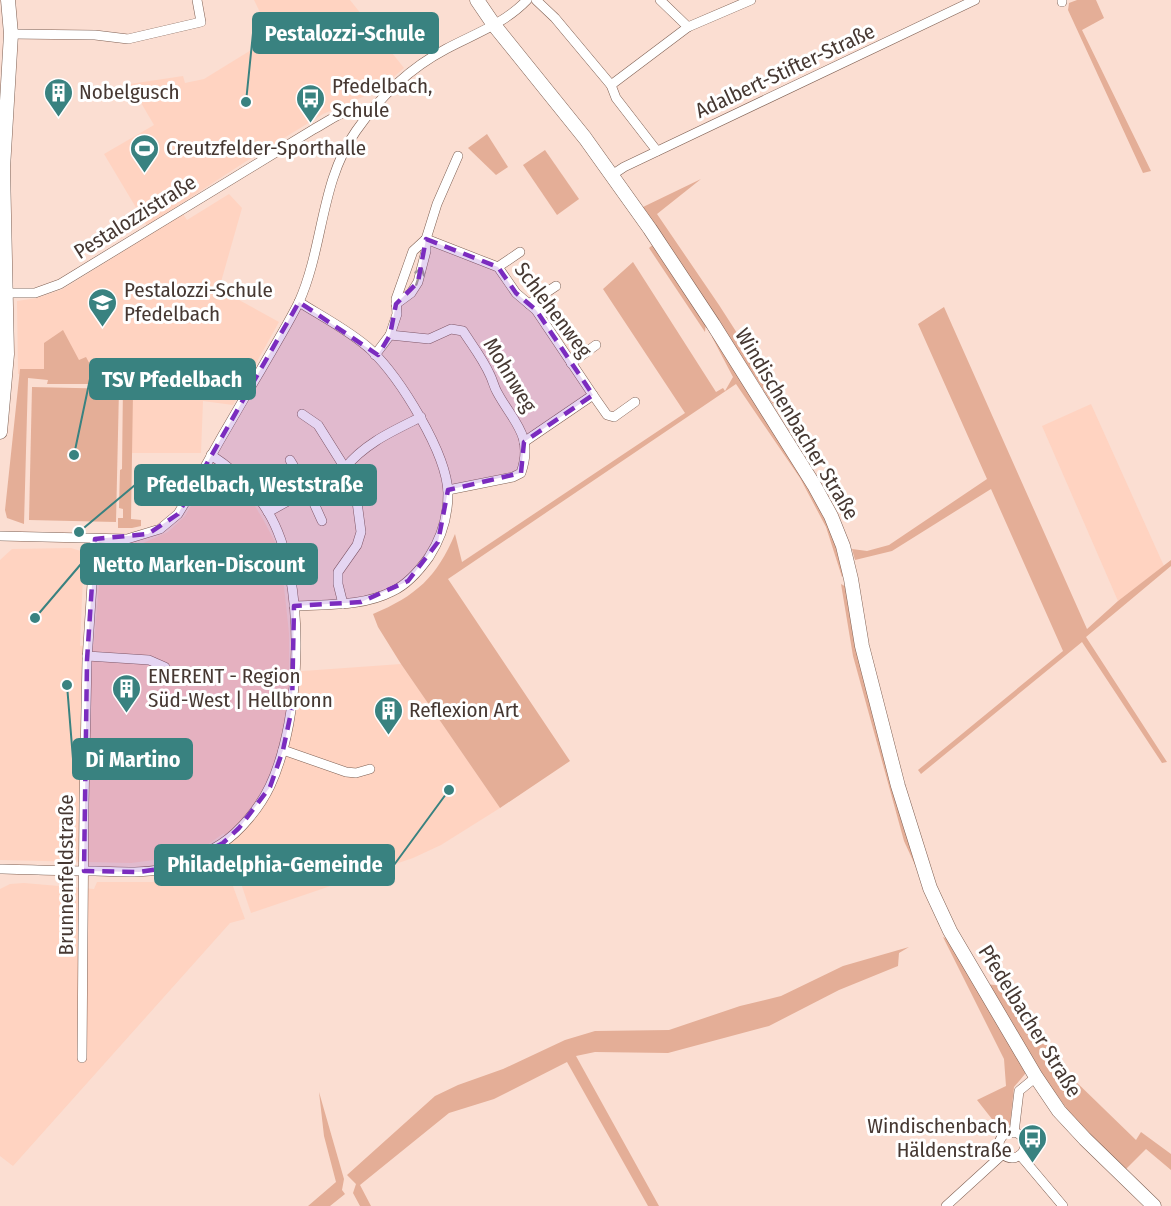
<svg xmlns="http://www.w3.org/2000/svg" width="1171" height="1206" font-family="'Fira Sans Condensed',sans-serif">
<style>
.built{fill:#ffd3c1}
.green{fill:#e4ae97}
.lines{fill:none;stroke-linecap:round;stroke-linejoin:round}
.street-casing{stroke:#7f6053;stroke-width:10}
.secondary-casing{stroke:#7f6053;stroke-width:15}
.street{stroke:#fff;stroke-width:9}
.secondary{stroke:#fff;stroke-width:14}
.oneway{stroke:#a29c98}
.marked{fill:#7b2cbf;fill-opacity:0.2;stroke:#7b2cbf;stroke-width:4.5;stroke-dasharray:12 8;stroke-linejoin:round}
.labels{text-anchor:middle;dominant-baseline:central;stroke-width:6;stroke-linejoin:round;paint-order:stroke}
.street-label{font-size:21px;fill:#463832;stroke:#fff}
.poi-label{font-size:21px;fill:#463832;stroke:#fff;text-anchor:start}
.leader{fill:none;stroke:#398280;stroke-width:2}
.callout-dot{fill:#398280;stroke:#fff;stroke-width:2}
.callout{fill:#398280;stroke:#398280;stroke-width:2}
.callout-label{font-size:22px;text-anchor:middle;font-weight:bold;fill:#fff}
</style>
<rect width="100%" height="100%" fill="#fbded2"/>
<g class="built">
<polygon points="254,0 350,0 404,68 379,90 323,114 245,162 147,226 104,154 154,125 130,84 183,76 185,83 204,79 272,37"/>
<polygon points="229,194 242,208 219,289 279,322 233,405 203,401 201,453 124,453 125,382 18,374 17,301 37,298 63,289 183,214 187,220"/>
<polygon points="1091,404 1164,566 1118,601 1042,426"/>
<polygon points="221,470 231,476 249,496 264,521 276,544 282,568 289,633 289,672 401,664 500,808 441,845 413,858 251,913 224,833 206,846 170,858 131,863 0,860 0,560 12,549 71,548 84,552 80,646 94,643 102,549 141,544 168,532 185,516 209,474"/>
<polygon points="223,859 245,919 230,923 13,1166 0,1156 0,889 10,884 24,883 94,889 97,882 156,882 185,874"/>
</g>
<g class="green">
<polygon points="1077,0 1096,0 1104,18 1082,30 1151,171 1143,173 1068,10 1069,3"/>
<polygon points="487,134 508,167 496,175 468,148"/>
<polygon points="545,150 579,199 557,215 523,165"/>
<polygon points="701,179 657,214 719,305 782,403 774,406 643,207"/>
<polygon points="655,243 706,322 705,332 649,248"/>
<path d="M633 262 716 392 723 388 725 391 733 377 712 337 715 334 822 505 834 534 845 573 842 577 826 527 800 478 736 384 448 579 570 761 500 808 401 664 378 627 373 614C416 596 437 577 455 534L462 562 685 413 603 289Z"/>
<polygon points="944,307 1087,629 1118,601 1171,560 1171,566 1086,637 1167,762 1162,763 1082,642 921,774 918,770 1063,651 991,489 892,551 855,560 852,549 867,551 889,545 987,479 918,324"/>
<polygon points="63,330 79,360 86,357 93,370 111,362 118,375 152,359 157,369 157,374 159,375 159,385 142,385 142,392 133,393 131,519 141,520 141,526 132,528 118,528 118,518 123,518 123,509 119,508 120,470 122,469 123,384 47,384 48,380 28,378 24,524 7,518 5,510 20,369 44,369 44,343"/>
<polygon points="32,387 119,389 116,522 29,520"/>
<polygon points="841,584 848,588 926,889 904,841 853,656"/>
<polygon points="943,937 950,940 1025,1067 1025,1074 1014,1087 1010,1125 999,1128 977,1100 1006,1086 1004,1059"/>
<polygon points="909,947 899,953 898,966 839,990 769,1026 668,1053 595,1052 576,1056 659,1206 648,1206 567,1062 494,1099 449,1113 360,1185 371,1206 360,1206 353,1193 356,1184 347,1175 435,1096 458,1085 503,1069 565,1040 595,1031 669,1030 740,1006 781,996 843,966"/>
<path d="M986 984 1003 986 1068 1074 1136 1140 1141 1132 1171 1154V1170L1146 1149 1126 1169C1106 1150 1084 1131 1067 1109 1037 1070 1012 1026 986 984Z"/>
<polygon points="319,1092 344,1179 342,1190 345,1194 330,1206 308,1206 336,1182 324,1136"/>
</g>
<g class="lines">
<defs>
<g id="street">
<polyline points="536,0 555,18 611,85 616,98 657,151"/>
<polyline points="660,0 688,27"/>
<polyline points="1062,0 1062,2"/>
<polyline points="11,34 95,35 128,39 201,22 197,0"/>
<polyline points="611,85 688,27 751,0"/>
<polyline points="612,175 624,167 975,0"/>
<polyline points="426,239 498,267 520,252"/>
<polyline points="498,267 516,293 536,310 593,395 524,442"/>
<path d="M6 293H35L60 284 314 129C333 119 351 102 372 112"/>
<polyline points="396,304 411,293 418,282 426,251 426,239 437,204 458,156"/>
<polyline points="529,304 556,286"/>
<path d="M390 335 429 339 451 329 463 331C472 345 483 359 490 375 493 381 494 387 497 392 513 422 534 435 521 473L513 477 448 490"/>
<polyline points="375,355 390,335 397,314 396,299 413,251 426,239"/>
<polyline points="571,363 596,345"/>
<polyline points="593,395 607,415 614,417 635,402"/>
<polyline points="302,414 318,425 345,468 356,494 361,532 357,545 338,572 338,584 343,604"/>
<polyline points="290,460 308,490"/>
<path d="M345 468C365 443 393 431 421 417"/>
<polyline points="268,512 308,490 322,521"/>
<path d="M0 536 127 539 160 529 178 514 187 499C210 457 234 415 259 373 272 350 287 326 299 302 324 246 320 182 356 131 379 98 410 68 446 49 474 34 504 24 527 0"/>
<path d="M294 606C327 604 362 607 393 591 408 584 419 571 429 557 442 537 448 517 448 493 447 453 400 378 371 350 352 332 321 316 299 302"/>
<polyline points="87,656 149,660 165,667"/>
<polyline points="283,750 346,772 356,773 370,769"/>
<path d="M0 869C32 870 63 871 95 871 122 872 150 874 176 866 192 861 207 853 221 844 241 831 260 807 270 786 302 718 308 578 268 512 254 488 234 470 211 455"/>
<polyline points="82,1058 84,804 87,660 95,539"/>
<circle cx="1012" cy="1145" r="13"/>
<polyline points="1014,1133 1019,1091 1036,1077"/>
<polyline points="1020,1155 1063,1206"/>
<polyline points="946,1206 1003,1154"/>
</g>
<g id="secondary">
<polyline points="477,0 494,25 585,138 650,229 713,324 814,485 831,516 843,546 851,579 862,646 898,786 930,888 950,931 1036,1077 1059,1111 1085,1139 1154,1206"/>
<polyline points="0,432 7,354 3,168 11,34 8,0"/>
</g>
</defs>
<use href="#street" class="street-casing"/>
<use href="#secondary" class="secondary-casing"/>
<use href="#street" class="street"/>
<use href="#secondary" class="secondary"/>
</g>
<defs><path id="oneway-shaft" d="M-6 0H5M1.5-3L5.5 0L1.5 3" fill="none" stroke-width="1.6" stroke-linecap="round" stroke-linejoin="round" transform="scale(1.5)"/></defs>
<use class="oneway" href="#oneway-shaft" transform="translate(419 276) rotate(-72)"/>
<path class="marked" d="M426 239 498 267 516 293 536 310 593 395 524 442 521 473 448 490 438 542 408 581 361 602 294 606 292 708 283 750 270 787 239 828 223 843 174 867 139 872 84 871 87 660 95 539 148 534 178 514 299 302 378 355 390 335 396 304 418 282Z"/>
<defs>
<symbol id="building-pin" viewBox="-11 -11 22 30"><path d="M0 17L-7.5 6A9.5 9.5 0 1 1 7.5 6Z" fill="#398280" stroke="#fff"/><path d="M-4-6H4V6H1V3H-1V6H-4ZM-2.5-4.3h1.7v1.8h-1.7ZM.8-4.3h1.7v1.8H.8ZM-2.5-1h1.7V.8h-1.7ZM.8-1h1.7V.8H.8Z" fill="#fff"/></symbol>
<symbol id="bus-pin" viewBox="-11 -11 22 30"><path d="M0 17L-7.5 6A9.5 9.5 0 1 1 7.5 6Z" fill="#398280" stroke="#fff"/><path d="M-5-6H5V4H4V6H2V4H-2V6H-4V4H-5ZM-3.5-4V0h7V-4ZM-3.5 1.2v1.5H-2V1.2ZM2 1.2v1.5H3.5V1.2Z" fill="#fff"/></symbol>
<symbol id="stadium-pin" viewBox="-11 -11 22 30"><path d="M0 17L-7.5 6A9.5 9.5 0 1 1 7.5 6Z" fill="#398280" stroke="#fff"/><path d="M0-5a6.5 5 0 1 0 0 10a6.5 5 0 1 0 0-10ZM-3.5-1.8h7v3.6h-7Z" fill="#fff"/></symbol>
<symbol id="school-pin" viewBox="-11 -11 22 30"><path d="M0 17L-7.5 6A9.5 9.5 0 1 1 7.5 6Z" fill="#398280" stroke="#fff"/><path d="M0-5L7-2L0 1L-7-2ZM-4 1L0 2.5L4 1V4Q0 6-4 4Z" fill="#fff"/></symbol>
</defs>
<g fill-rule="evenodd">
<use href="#building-pin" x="42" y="76" width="33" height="45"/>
<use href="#bus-pin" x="294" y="82" width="33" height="45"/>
<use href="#stadium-pin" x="128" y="132" width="33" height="45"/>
<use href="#school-pin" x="86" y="286" width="33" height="45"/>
<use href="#building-pin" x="110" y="672" width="33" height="45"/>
<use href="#building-pin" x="372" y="694" width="33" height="45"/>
<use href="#bus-pin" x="1016" y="1122" width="33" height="45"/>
</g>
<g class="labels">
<g class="street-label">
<text transform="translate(785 71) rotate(-25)">Adalbert-Stifter-Straße</text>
<text transform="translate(135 217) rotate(-32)">Pestalozzistraße</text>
<text transform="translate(553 310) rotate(53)">Schlehenweg</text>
<text transform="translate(510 375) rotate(59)">Mohnweg</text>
<text transform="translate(797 424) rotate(59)">Windischenbacher Straße</text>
<text transform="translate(66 875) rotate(-90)">Brunnenfeldstraße</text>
<text transform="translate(1030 1021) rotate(58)">Pfedelbacher Straße</text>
</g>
<g class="poi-label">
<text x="332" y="86">Pfedelbach,<tspan x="332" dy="24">Schule</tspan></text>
<text x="79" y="92">Nobelgusch</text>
<text x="166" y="148">Creutzfelder-Sporthalle</text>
<text x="124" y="290">Pestalozzi-Schule<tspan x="124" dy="24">Pfedelbach</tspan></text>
<text x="148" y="676">ENERENT - Region<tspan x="148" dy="24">Süd-West | Hellbronn</tspan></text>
<text x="409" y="710">Reflexion Art</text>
<text x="1012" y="1126" text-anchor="end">Windischenbach,<tspan x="1012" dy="24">Häldenstraße</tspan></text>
</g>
</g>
<path class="leader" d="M246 102L253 33M74 455L90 379M79 532L135 485M35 618L81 564M67 685L73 759M449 790L394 865"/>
<g class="callout-dot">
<circle cx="246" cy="102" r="6"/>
<circle cx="74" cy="455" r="6"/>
<circle cx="79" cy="532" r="6"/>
<circle cx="35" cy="618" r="6"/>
<circle cx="67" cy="685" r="6"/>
<circle cx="449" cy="790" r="6"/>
</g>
<g class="callout">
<rect x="253" y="13" width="185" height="40" rx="6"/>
<rect x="90" y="359" width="165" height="40" rx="6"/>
<rect x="135" y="465" width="241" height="40" rx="6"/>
<rect x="81" y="544" width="236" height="40" rx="6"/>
<rect x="73" y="739" width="119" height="40" rx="6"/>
<rect x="155" y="845" width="239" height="40" rx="6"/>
</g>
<g class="callout-label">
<text x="345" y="41">Pestalozzi-Schule</text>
<text x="172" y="387">TSV Pfedelbach</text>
<text x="255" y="492">Pfedelbach, Weststraße</text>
<text x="199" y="572">Netto Marken-Discount</text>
<text x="133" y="767">Di Martino</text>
<text x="275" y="872">Philadelphia-Gemeinde</text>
</g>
</svg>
